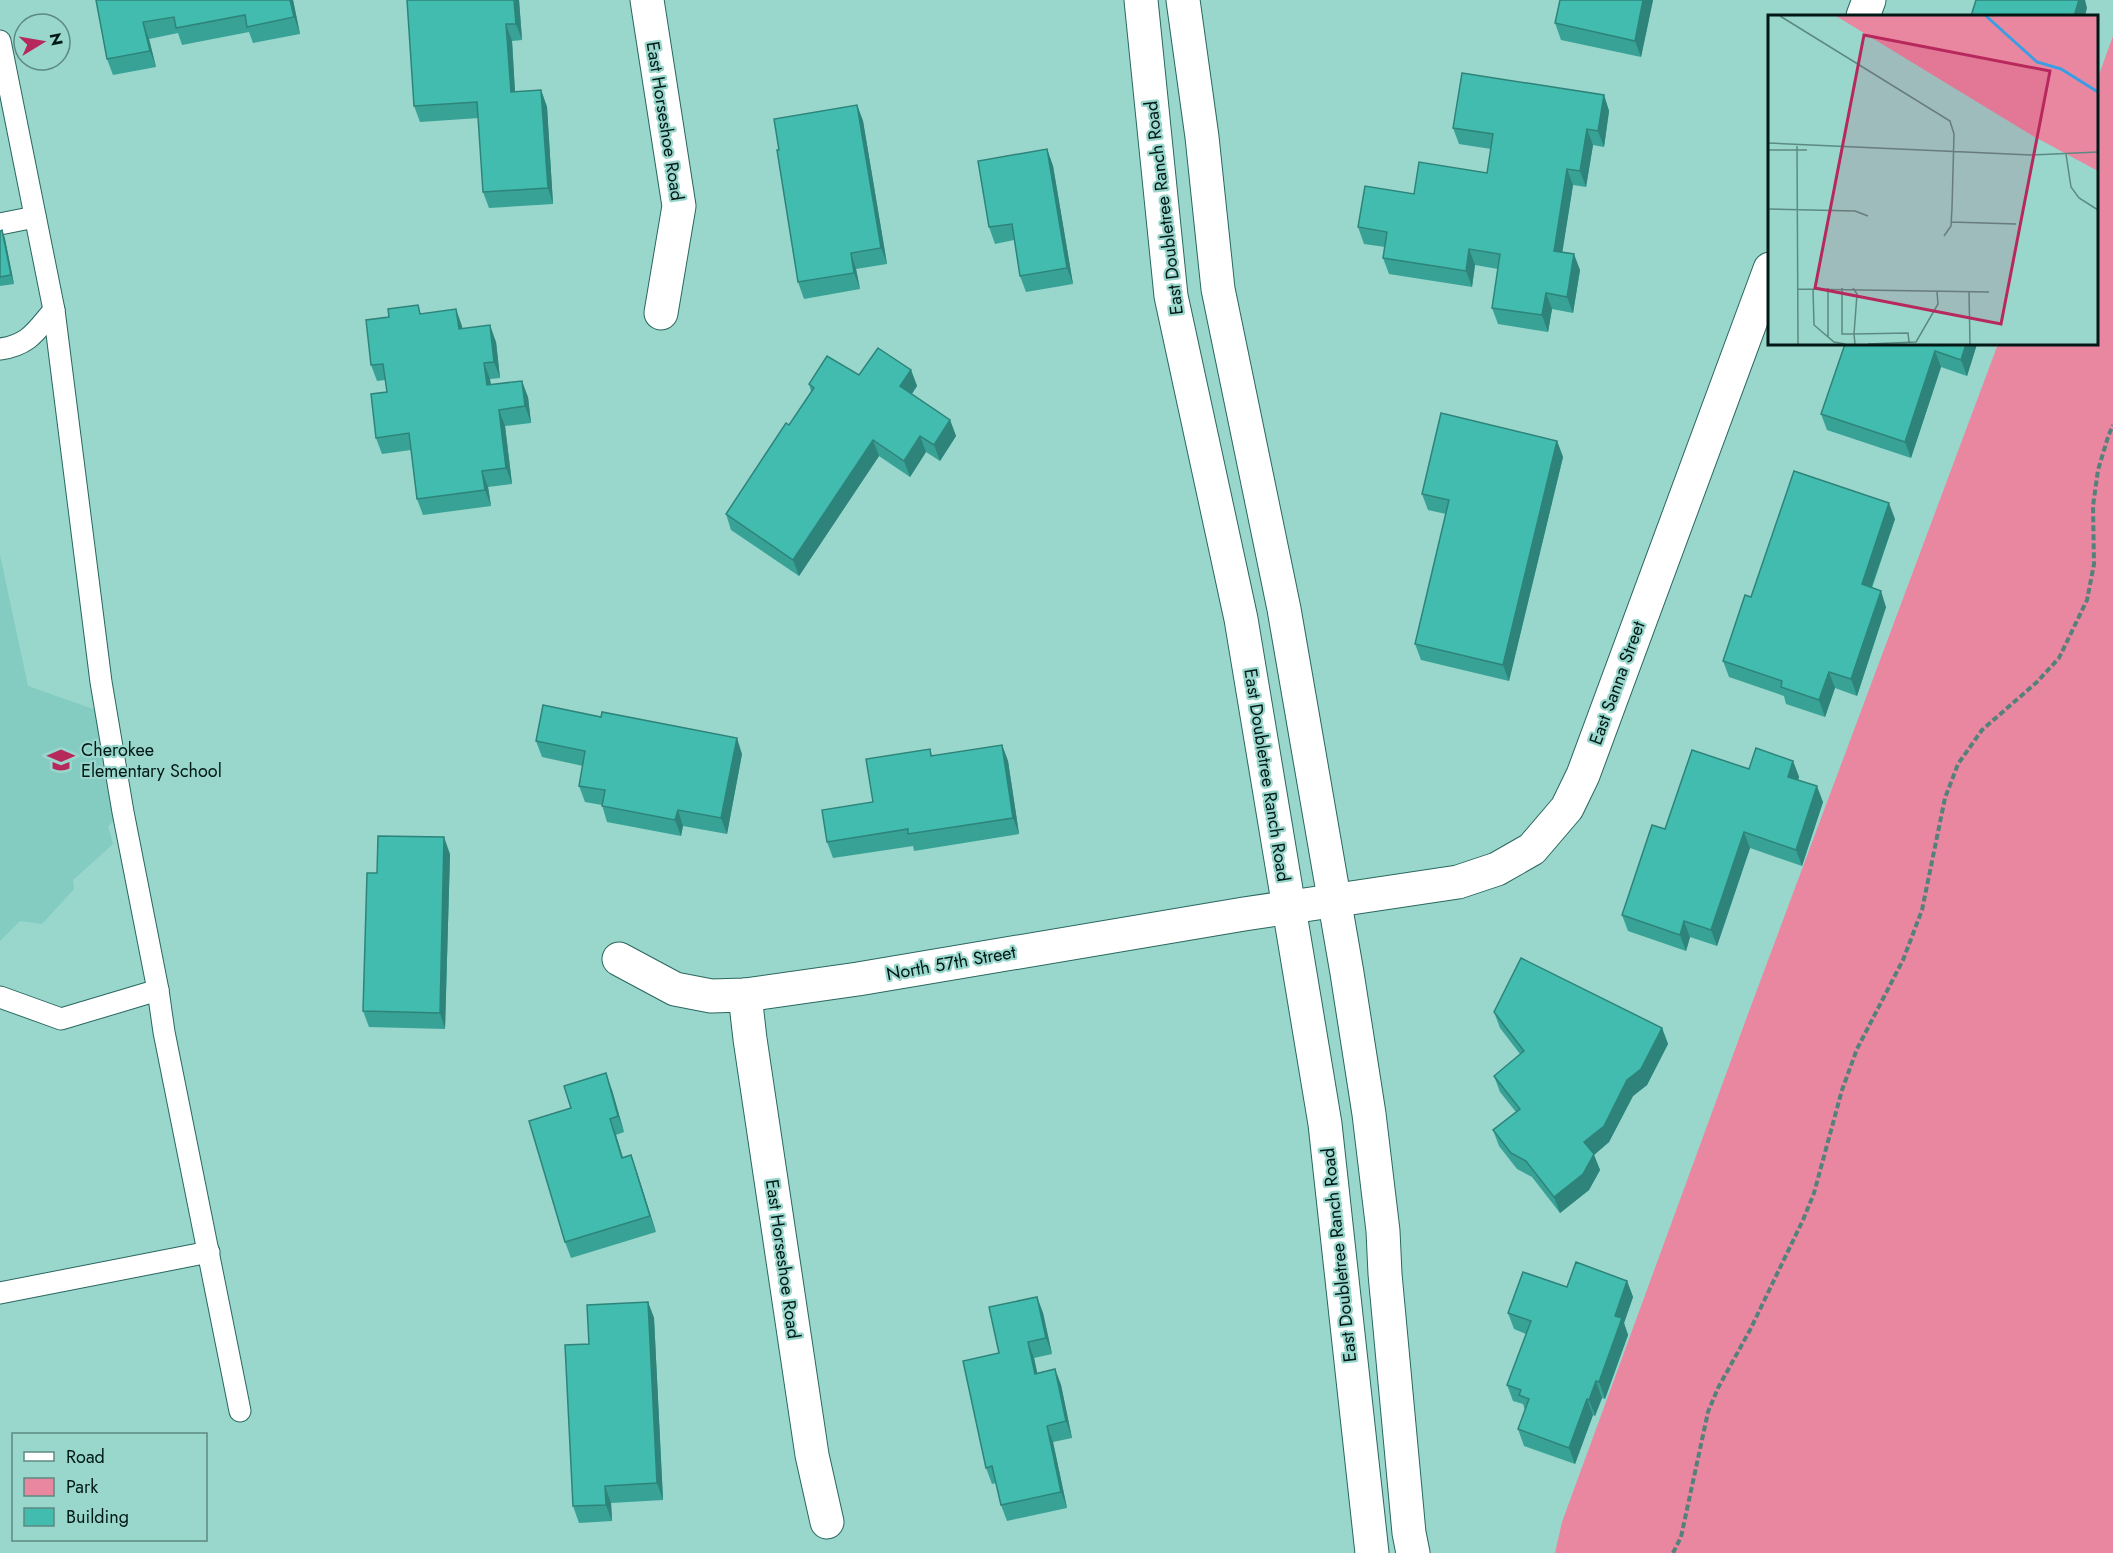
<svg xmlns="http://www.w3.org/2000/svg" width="2113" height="1553" font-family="Jost,sans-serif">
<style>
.built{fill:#84cbc1}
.green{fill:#ea87a0}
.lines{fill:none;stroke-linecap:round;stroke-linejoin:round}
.service-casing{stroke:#2a675f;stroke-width:23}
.minor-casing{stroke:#2a675f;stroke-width:35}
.secondary-casing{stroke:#2a675f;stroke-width:35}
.path{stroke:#54817a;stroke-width:4;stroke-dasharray:6 3;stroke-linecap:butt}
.service{stroke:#fff;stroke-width:21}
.minor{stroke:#fff;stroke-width:33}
.secondary{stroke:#fff;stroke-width:33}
.wall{fill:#38a296}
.shaded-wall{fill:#2e847a}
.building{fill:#41bcae;stroke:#2e847a;stroke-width:1.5}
.labels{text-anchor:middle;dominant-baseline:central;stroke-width:4.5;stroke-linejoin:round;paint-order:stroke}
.street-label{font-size:18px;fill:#011916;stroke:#99d6cc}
.poi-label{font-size:18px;fill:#011916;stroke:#99d6cc;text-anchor:start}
.inset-river{fill:none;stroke:#3d9de3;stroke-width:3}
.inset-road{fill:none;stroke:#5c8a83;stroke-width:1.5}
.view{fill:#b7295d;fill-opacity:0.15;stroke:#b7295d;stroke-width:3}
.inset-edge{fill:none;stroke:#011916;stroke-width:3}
</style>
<rect width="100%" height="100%" fill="#99d6cc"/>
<polygon class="built" points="0,555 28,686 113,716 132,804 108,826 113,844 73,880 74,889 42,924 20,921 0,941"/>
<polygon class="green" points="2113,36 2113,1553 1555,1553 1562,1522 1748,1014 1998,344 2096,344 2097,80"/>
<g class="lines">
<defs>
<g id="service">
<polyline points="0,41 54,310 101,682 123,812 158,990 164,1032 240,1411"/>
<polyline points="0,224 35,217"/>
<path d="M0 349C29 345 36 331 54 310"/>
<polyline points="0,997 61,1019 158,990"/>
<polyline points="0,1293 209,1252"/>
</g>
<g id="minor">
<polyline points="647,0 679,206 661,313"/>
<polyline points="1863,16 1869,0"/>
<polyline points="619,959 675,989 711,996 745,995 858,979 1244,914 1458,882 1497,869 1532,849 1567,808 1583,775 1770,269"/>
<polyline points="745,995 750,1039 812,1455 827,1522"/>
</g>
<g id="secondary">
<polyline points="1141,0 1171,296 1241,619 1325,1124 1372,1553"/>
<polyline points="1183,0 1202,137 1218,289 1284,609 1347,973 1369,1114 1383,1231 1385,1274 1409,1533 1413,1553"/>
</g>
</defs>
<use href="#service" class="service-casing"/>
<use href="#minor" class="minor-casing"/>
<use href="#secondary" class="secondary-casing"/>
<polyline class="path" points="1673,1553 1681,1537 1708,1412 1718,1388 1750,1330 1803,1220 1814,1193 1842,1090 1857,1049 1903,960 1922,910 1945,798 1958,764 1982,730 2037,682 2059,658 2087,600 2094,564 2093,506 2098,470 2108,437 2113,425"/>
<use href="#service" class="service"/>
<use href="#minor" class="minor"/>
<use href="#secondary" class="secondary"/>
</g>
<g class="wall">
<polygon points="96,0 293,0 300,34 253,43 249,32 182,45 178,33 149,39 156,67 113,75 107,59"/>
<polygon points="519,0 522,40 512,41 515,92 541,90 547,107 553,204 489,208 483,192 479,118 420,122 414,106"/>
<polygon points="1560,0 1653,0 1641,57 1561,40 1555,23"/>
<polygon points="1604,95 1609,111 1604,147 1593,145 1586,187 1573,185 1562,252 1580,270 1573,313 1552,309 1548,332 1498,324 1492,308 1498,269 1475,265 1472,287 1389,274 1383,258 1385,247 1364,244 1358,227 1414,194 1487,173 1491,149 1459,144 1453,128"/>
<polygon points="857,105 863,121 887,264 856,269 860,289 804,299 798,282 779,150"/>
<polygon points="1047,149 1053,166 1073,284 1026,292 1020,276 1014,240 995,244 989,227"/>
<polygon points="2,230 5,239 14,284 0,286 0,231"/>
<polygon points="422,314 462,326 462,329 496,342 500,378 490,379 491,385 528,397 531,423 505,426 512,484 488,487 491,506 423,515 417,499 411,450 382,454 376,438 387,392 385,380 377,381 371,365"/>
<polygon points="1845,344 1977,344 1967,376 1941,367 1911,458 1827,430 1821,414"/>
<polygon points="911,370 917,386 912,394 950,420 956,436 940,461 926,452 910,477 879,456 799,576 731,530 726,514 789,425 811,391 809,384 859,375"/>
<polygon points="1557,441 1563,457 1509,681 1421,660 1415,644 1446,514 1428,510 1422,494"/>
<polygon points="1895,519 1872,588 1886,607 1857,696 1835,688 1825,717 1786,704 1784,696 1729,677 1723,661 1751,597"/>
<polygon points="536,741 742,754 727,834 683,826 681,836 607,822 602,805 585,802 579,786 583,766 542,757"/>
<polygon points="1002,745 1008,761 1019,834 914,851 913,846 833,858 827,842 930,749 932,756"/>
<polygon points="1793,761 1799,777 1798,780 1823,802 1802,866 1750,848 1717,946 1690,937 1686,951 1628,931 1622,915 1665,829 1749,769"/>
<polygon points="450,854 445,1029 369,1027 363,1011 377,873"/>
<polygon points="1494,1012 1662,1028 1668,1044 1647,1085 1633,1096 1609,1142 1594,1155 1600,1170 1589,1190 1560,1213 1532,1177 1517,1169 1499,1146 1493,1130 1516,1112 1500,1092 1494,1076 1520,1054 1500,1028"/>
<polygon points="612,1090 624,1132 616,1135 623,1158 631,1155 656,1232 571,1258 565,1242 571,1108"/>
<polygon points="1627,1281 1633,1297 1624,1323 1628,1335 1605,1399 1602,1398 1595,1416 1593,1415 1575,1464 1524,1446 1518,1429 1525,1410 1523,1404 1513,1401 1507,1385 1526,1334 1514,1329 1508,1313 1567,1287"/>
<polygon points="1037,1297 1043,1313 1052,1354 1034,1358 1037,1373 1055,1369 1061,1385 1072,1438 1053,1442 1067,1508 1007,1521 1001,1505 996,1483 992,1484 986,1468 999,1353"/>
<polygon points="648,1302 654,1318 663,1500 611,1503 612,1521 579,1523 573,1506 589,1344"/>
</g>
<g class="shaded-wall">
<polygon points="290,0 293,0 300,34 294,17"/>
<polygon points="514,0 519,0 522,40 516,24"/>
<polygon points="1643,0 1653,0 1641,57 1635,41"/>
<polygon points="2079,0 2085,0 2087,8 2085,16 2074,16"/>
<polygon points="143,22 149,39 156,67 150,51"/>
<polygon points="506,24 512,41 516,108 511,92"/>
<polygon points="541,90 547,107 553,204 548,188"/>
<polygon points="1604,95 1609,111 1604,147 1598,131"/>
<polygon points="857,105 863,121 887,264 881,248"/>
<polygon points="1587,129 1593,145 1586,187 1580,171"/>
<polygon points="1047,149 1053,166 1073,284 1067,268"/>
<polygon points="1567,169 1573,185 1560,267 1554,251"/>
<polygon points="2,230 5,239 14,284 11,275"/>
<polygon points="1469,249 1475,265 1472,287 1466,271"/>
<polygon points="851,253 856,269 860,289 854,273"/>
<polygon points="1574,254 1580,270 1573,313 1567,297"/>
<polygon points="1546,293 1552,309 1548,332 1542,315"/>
<polygon points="456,309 462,326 465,346 459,329"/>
<polygon points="490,325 496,342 500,378 494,362"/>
<polygon points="1966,344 1977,344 1967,376 1961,360"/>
<polygon points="1935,351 1941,367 1911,458 1905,442"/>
<polygon points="484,363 490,379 493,402 487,385"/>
<polygon points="911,370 917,386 906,402 900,386"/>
<polygon points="522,381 528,397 531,423 525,406"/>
<polygon points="499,410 505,426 512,484 506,468"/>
<polygon points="950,420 956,436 940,461 934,445"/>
<polygon points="920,436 926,452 910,477 904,461"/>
<polygon points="873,440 879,456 799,576 793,560"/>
<polygon points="1557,441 1563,457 1509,681 1503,665"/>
<polygon points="482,471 488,487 491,506 485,490"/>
<polygon points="1889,503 1895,519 1867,600 1862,584"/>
<polygon points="1881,591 1886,607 1857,696 1851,679"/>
<polygon points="1829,672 1835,688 1825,717 1819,700"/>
<polygon points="737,738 742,754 727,834 721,818"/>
<polygon points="1002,745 1008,761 1019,834 1013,818"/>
<polygon points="1793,761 1799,777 1794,793 1788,777"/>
<polygon points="1817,786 1823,802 1802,866 1796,850"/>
<polygon points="678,810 683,826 681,836 675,820"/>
<polygon points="1744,832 1750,848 1717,946 1711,930"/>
<polygon points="444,837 450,854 445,1029 440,1013"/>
<polygon points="1684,921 1690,937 1686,951 1680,935"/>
<polygon points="1662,1028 1668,1044 1647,1085 1633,1096 1609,1142 1594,1155 1600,1170 1589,1190 1560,1213 1554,1197 1584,1142"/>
<polygon points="606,1073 612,1090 624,1132 618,1116"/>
<polygon points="610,1119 616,1135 628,1175 622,1158"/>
<polygon points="631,1155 637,1172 656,1232 650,1216"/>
<polygon points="1627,1281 1633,1297 1624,1323 1628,1335 1605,1399 1599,1382 1615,1316"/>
<polygon points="1037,1297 1043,1313 1052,1354 1046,1338"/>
<polygon points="648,1302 654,1318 663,1500 657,1483"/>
<polygon points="1028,1342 1034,1358 1041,1390 1035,1374"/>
<polygon points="1055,1369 1061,1385 1072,1438 1066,1421"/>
<polygon points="1596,1381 1602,1398 1595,1416 1589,1400"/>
<polygon points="1587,1399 1593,1415 1575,1464 1569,1448"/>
<polygon points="1047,1426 1053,1442 1067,1508 1061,1492"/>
<polygon points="605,1486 611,1503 612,1521 606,1505"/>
</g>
<g class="building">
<polygon points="96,0 290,0 294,17 247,27 245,15 176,28 174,17 143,22 150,51 107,59"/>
<polygon points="407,0 514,0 516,24 506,24 511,92 541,90 548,188 483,192 477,102 414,106"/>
<polygon points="1560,0 1643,0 1635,41 1555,23"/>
<polygon points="1976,0 2079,0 2074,16 1971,16"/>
<polygon points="1462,73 1604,95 1598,131 1587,129 1580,171 1567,169 1554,251 1574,254 1567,297 1546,293 1542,315 1492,308 1500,254 1469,249 1466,271 1383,258 1387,232 1358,227 1365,186 1414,194 1419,162 1487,173 1493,134 1453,128"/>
<polygon points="857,105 881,248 851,253 854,273 798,282 777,150 779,150 774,119"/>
<polygon points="1047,149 1067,268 1020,276 1012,224 989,227 978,161"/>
<polygon points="2,230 11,275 0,277 0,231"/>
<polygon points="418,305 420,314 456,309 459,329 490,325 494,362 484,363 487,385 522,381 525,406 499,410 506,468 482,471 485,490 417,499 409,433 376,438 371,394 387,392 383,364 371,365 366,320 389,317 388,309"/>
<polygon points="1845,344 1966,344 1961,360 1935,351 1905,442 1821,414"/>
<polygon points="878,348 911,370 900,386 950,420 934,445 920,436 904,461 873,440 793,560 726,514 786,423 789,425 814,388 809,384 827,356 859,375"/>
<polygon points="1441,413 1557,441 1503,665 1415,644 1449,500 1422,494"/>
<polygon points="1794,471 1889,503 1862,584 1881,591 1851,679 1829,672 1819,700 1781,687 1782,681 1723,661 1745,595 1751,597"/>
<polygon points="543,705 601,717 602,712 737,738 721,818 678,810 675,820 602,806 605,790 579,786 585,751 536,741"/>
<polygon points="1002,745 1013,818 908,834 908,829 827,842 822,810 873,802 866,759 930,749 931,756"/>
<polygon points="1756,748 1793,761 1788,777 1817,786 1796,850 1744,832 1711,930 1684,921 1680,935 1622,915 1652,825 1665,829 1692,750 1749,769"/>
<polygon points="378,836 444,837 440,1013 363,1011 367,873 377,873"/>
<polygon points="1521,958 1662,1028 1641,1069 1627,1080 1604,1126 1584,1142 1594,1154 1583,1174 1554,1197 1526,1161 1511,1153 1493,1130 1520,1109 1494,1076 1524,1051 1494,1012"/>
<polygon points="606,1073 618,1116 610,1119 622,1158 631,1155 650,1216 565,1242 529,1121 571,1108 564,1086"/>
<polygon points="1576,1262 1627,1281 1615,1316 1622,1318 1599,1382 1596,1381 1589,1400 1587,1399 1569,1448 1518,1429 1529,1399 1519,1395 1521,1390 1507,1385 1531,1321 1508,1313 1523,1272 1567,1287"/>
<polygon points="1037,1297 1046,1338 1028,1342 1035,1374 1055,1369 1066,1421 1047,1426 1061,1492 1001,1505 992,1466 986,1468 963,1361 999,1353 989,1307"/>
<polygon points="648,1302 657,1483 605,1486 606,1505 573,1506 565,1345 589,1344 587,1305"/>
</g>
<defs>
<symbol id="school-bare" viewBox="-9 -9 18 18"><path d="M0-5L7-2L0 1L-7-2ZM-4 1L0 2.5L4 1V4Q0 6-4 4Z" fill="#b7295d" stroke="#99d6cc" stroke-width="2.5" paint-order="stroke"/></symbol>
</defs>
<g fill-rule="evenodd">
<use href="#school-bare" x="42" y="741" width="38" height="38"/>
</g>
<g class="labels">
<g class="street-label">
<text transform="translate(665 121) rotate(81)">East Horseshoe Road</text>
<text transform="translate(1164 208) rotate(-97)">East Doubletree Ranch Road</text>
<text transform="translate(1617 683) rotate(-70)">East Sanna Street</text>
<text transform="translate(1267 775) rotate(81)">East Doubletree Ranch Road</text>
<text transform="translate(951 963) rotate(-10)">North 57th Street</text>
<text transform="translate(1339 1255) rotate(-96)">East Doubletree Ranch Road</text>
<text transform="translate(783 1259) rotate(82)">East Horseshoe Road</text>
</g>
<g class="poi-label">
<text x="81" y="750">Cherokee<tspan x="81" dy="21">Elementary School</tspan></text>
</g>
</g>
<g transform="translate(1768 15)">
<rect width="330" height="330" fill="#99d6cc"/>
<path d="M68 1H330V156L265 121Z" fill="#ea87a0"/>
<path class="inset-river" d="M218 1 269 47 293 54 330 77"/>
<path class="inset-road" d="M12 1 182 106 186 119 184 193 183 211 176 221M0 128 263 140 330 137M29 131 30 329M0 135H39M298 139 303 172 311 183 330 195M0 194 87 196 100 201M183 207 248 209M74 273V319H86L87 329M85 273 89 279 86 319 140 318 141 327M30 274 221 277M45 274 46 310 66 327 77 329M201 277 202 329M60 322V273M100 329 148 327 170 289 169 277"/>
<path class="view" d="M96 20 282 56 233 309 47 273Z"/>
<rect width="330" height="330" class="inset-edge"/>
</g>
<rect x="12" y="1433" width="195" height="108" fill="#99d6cc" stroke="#5c8a83" stroke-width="1.5"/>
<rect x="24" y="1452" width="30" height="9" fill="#ffffff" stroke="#5c8a83" stroke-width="1.5"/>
<text x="66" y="1463" font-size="18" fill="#011916">Road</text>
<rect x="24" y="1478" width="30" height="18" fill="#ea87a0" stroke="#5c8a83" stroke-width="1.5"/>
<text x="66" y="1493" font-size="18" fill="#011916">Park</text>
<rect x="24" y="1508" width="30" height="18" fill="#41bcae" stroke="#5c8a83" stroke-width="1.5"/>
<text x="66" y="1523" font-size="18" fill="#011916">Building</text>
<g transform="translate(42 42) rotate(79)"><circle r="28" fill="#99d6cc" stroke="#5c8a83" stroke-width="1.5"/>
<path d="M0-4.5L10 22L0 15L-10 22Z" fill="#b7295d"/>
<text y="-9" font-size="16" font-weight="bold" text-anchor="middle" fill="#011916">N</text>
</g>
</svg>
